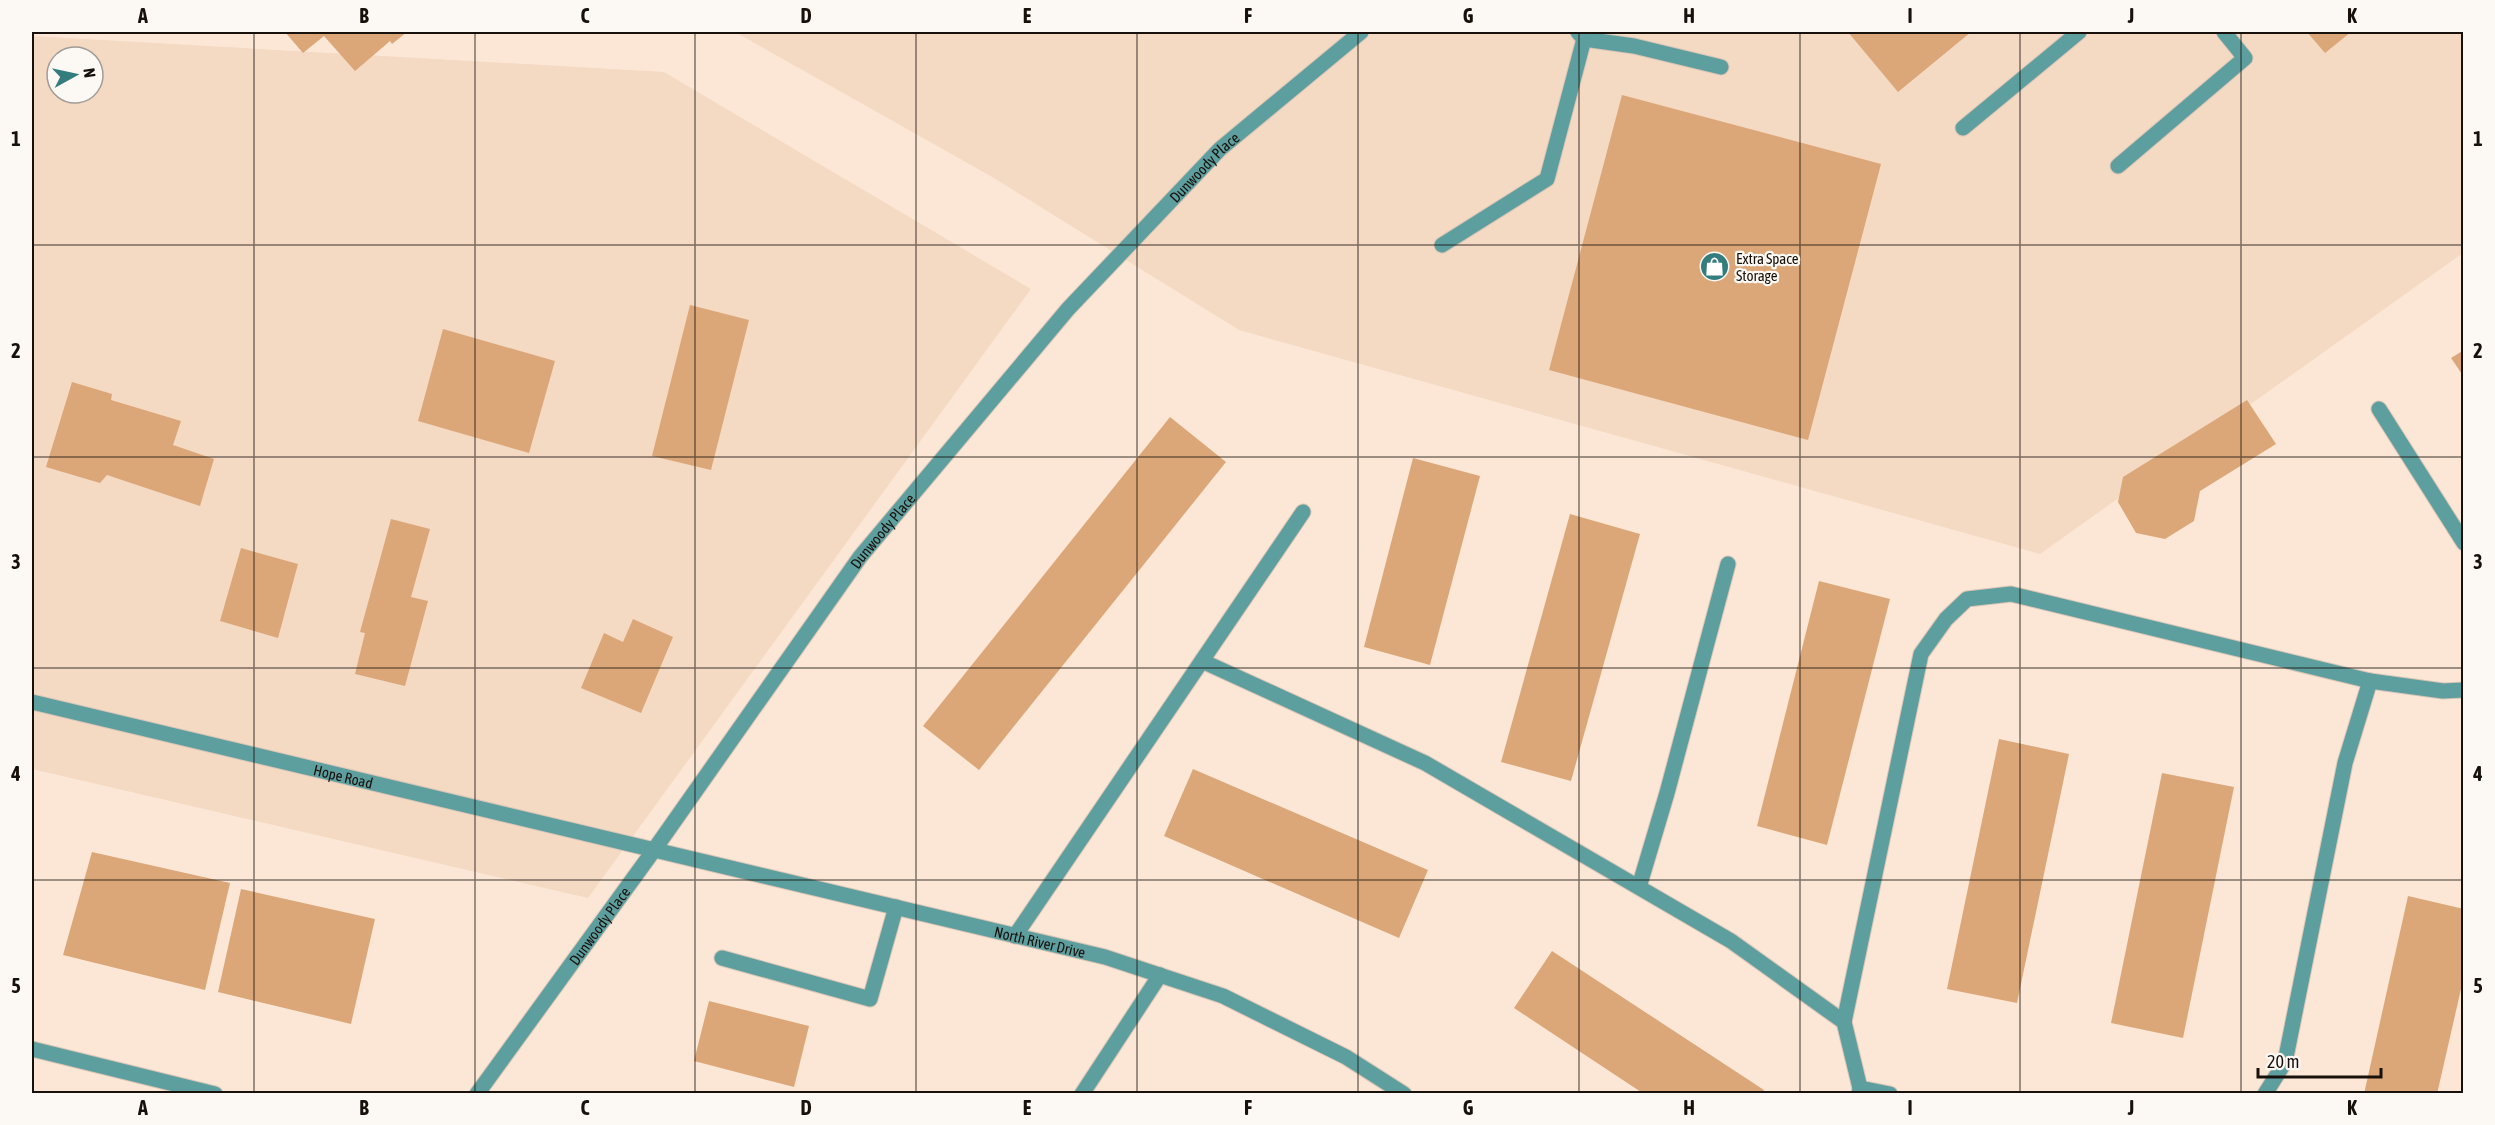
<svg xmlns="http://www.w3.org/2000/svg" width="2495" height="1125" font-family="'Asap Condensed',sans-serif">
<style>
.built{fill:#f4d9c3;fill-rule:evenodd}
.building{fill:#dca778}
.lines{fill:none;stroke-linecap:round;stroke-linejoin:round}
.service-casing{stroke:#d8c5b6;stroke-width:17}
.minor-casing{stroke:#d8c5b6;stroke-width:17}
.tertiary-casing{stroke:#d8c5b6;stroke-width:17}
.service{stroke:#5d9e9e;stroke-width:15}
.minor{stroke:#5d9e9e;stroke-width:15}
.tertiary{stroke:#5d9e9e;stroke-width:15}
.grid{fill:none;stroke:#18110b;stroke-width:1.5;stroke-opacity:0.55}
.labels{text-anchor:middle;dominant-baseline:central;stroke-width:4.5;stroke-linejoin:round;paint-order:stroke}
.street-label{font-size:15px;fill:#18110b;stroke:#fcf8f4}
.poi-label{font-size:15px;fill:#18110b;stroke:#fcf8f4;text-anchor:start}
.neatline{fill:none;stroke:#18110b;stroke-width:2}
.grid-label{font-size:20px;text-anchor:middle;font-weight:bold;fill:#18110b}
</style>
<rect width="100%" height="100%" fill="#fce7d6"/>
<g class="built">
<polygon points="735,32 2463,32 2463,253 2040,554 1239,330 994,178"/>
<path d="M32 36 664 72 1031 289 588 898 32 769ZM57 57H93V93H57Z"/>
</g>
<g class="building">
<polygon points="285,32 407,32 392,44 390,41 355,71 324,36 303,53"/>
<polygon points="1848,32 1971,32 1898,92"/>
<polygon points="2307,32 2351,32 2325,53"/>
<polygon points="1622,95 1881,164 1808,440 1549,370"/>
<polygon points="690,305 749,320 711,470 652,456"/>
<polygon points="443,329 555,361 529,453 418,421"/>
<polygon points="2464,350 2464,377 2451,358"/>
<polygon points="72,382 112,394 111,400 181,421 173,445 214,459 200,506 107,475 100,483 46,467"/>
<polygon points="2247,400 2276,444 2200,491 2194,521 2165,539 2136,533 2118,502 2123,477"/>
<polygon points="1170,417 1226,462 979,770 923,726"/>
<polygon points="1413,458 1480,476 1430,665 1364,647"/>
<polygon points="1570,514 1640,534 1571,781 1501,762"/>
<polygon points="391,519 430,529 411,597 428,601 405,686 355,674 365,633 360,632"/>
<polygon points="241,548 298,564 278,638 220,621"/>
<polygon points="1819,581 1890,599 1827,845 1757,826"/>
<polygon points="633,619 673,637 641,713 581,688 604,633 623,642"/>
<polygon points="1999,739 2069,754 2017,1003 1947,989"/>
<polygon points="1193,769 1428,870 1399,938 1164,836"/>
<polygon points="2162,773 2234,787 2183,1038 2111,1023"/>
<polygon points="92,852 230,883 205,990 63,955"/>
<polygon points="241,889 375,919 351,1024 218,992"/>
<polygon points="2408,896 2464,909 2464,976 2437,1094 2364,1094"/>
<polygon points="1552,951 1764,1090 1762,1094 1644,1094 1514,1008"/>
<polygon points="709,1001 809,1026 794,1087 694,1061"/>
</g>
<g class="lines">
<defs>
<g id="service">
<polyline points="1584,39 1634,46 1721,67"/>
<polyline points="1963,128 2079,32"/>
<polyline points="2118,166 2245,58 2224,32"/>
<polyline points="1442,245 1547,179 1584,39 1578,32"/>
<polyline points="1639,887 1667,793 1728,564"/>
<polyline points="722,958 870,999 896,907"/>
<polyline points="1844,1022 1921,654 1946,619 1967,599 2011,594 2370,681"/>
<polyline points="1082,1094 1160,975"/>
</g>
<g id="minor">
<polyline points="2379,409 2464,543"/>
<polyline points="1202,661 1425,763 1731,941 1844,1022 1860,1088 1859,1094"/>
<path id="s1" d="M32 702 1105 957 1223 996 1346 1057 1404 1094"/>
<polyline points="1015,936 1303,512"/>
<polyline points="32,1049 215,1094"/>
<polyline points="1860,1088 1890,1094"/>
<polyline points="2265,1094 2285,1062 2345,763 2370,681 2443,691 2464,690"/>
</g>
<g id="tertiary">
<path id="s2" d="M477 1094 654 850 860 557 1068 309 1220 149 1361 32"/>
</g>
</defs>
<use href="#service" class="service-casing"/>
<use href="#minor" class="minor-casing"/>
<use href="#tertiary" class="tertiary-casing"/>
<use href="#service" class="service"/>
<use href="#minor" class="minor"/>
<use href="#tertiary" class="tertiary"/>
</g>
<path class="grid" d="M254 32V1094M475 32V1094M695 32V1094M916 32V1094M1137 32V1094M1358 32V1094M1579 32V1094M1800 32V1094M2020 32V1094M2241 32V1094M32 245H2464M32 457H2464M32 668H2464M32 880H2464"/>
<defs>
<symbol id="shop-disc" viewBox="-11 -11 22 22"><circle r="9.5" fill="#347d7e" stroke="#fcf8f4"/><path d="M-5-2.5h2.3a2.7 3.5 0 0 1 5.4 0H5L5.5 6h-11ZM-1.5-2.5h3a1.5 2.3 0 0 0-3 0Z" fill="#fff"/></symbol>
</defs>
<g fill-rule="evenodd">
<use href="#shop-disc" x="1698" y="250" width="33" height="33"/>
</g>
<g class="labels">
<g class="street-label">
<text stroke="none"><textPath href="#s2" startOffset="1180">Dunwoody Place</textPath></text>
<text stroke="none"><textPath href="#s2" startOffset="694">Dunwoody Place</textPath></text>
<text stroke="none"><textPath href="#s1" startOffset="320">Hope Road</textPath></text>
<text stroke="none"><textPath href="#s2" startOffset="208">Dunwoody Place</textPath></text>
<text stroke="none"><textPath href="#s1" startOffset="1036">North River Drive</textPath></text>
</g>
<g class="poi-label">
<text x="1736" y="258">Extra Space<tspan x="1736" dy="17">Storage</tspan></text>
</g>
</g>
<rect width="2495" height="1125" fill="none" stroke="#fcf8f4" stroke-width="66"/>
<g transform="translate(75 75) rotate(82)"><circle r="28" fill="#fcf8f4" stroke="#a19c97" stroke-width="1.5"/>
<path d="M0-4.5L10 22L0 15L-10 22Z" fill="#347d7e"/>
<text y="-9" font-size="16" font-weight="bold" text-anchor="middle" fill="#18110b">N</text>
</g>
<path d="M2258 1068v9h123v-9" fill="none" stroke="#18110b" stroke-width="3"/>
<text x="2267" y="1068" font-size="18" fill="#18110b" stroke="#fcf8f4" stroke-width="4.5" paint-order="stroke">20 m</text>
<rect x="33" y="33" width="2429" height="1059" class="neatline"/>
<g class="grid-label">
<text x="143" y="23">A</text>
<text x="364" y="23">B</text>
<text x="585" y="23">C</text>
<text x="806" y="23">D</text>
<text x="1027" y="23">E</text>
<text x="1248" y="23">F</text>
<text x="1468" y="23">G</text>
<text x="1689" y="23">H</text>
<text x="1910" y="23">I</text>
<text x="2131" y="23">J</text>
<text x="2352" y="23">K</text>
<text x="16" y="146">1</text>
<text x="2478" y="146">1</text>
<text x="16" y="358">2</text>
<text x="2478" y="358">2</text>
<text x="16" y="569">3</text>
<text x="2478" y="569">3</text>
<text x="16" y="781">4</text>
<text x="2478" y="781">4</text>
<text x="16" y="993">5</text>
<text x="2478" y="993">5</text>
<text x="143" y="1115">A</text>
<text x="364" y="1115">B</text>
<text x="585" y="1115">C</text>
<text x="806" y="1115">D</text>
<text x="1027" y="1115">E</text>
<text x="1248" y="1115">F</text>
<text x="1468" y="1115">G</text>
<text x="1689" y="1115">H</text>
<text x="1910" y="1115">I</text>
<text x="2131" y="1115">J</text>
<text x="2352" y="1115">K</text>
</g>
</svg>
